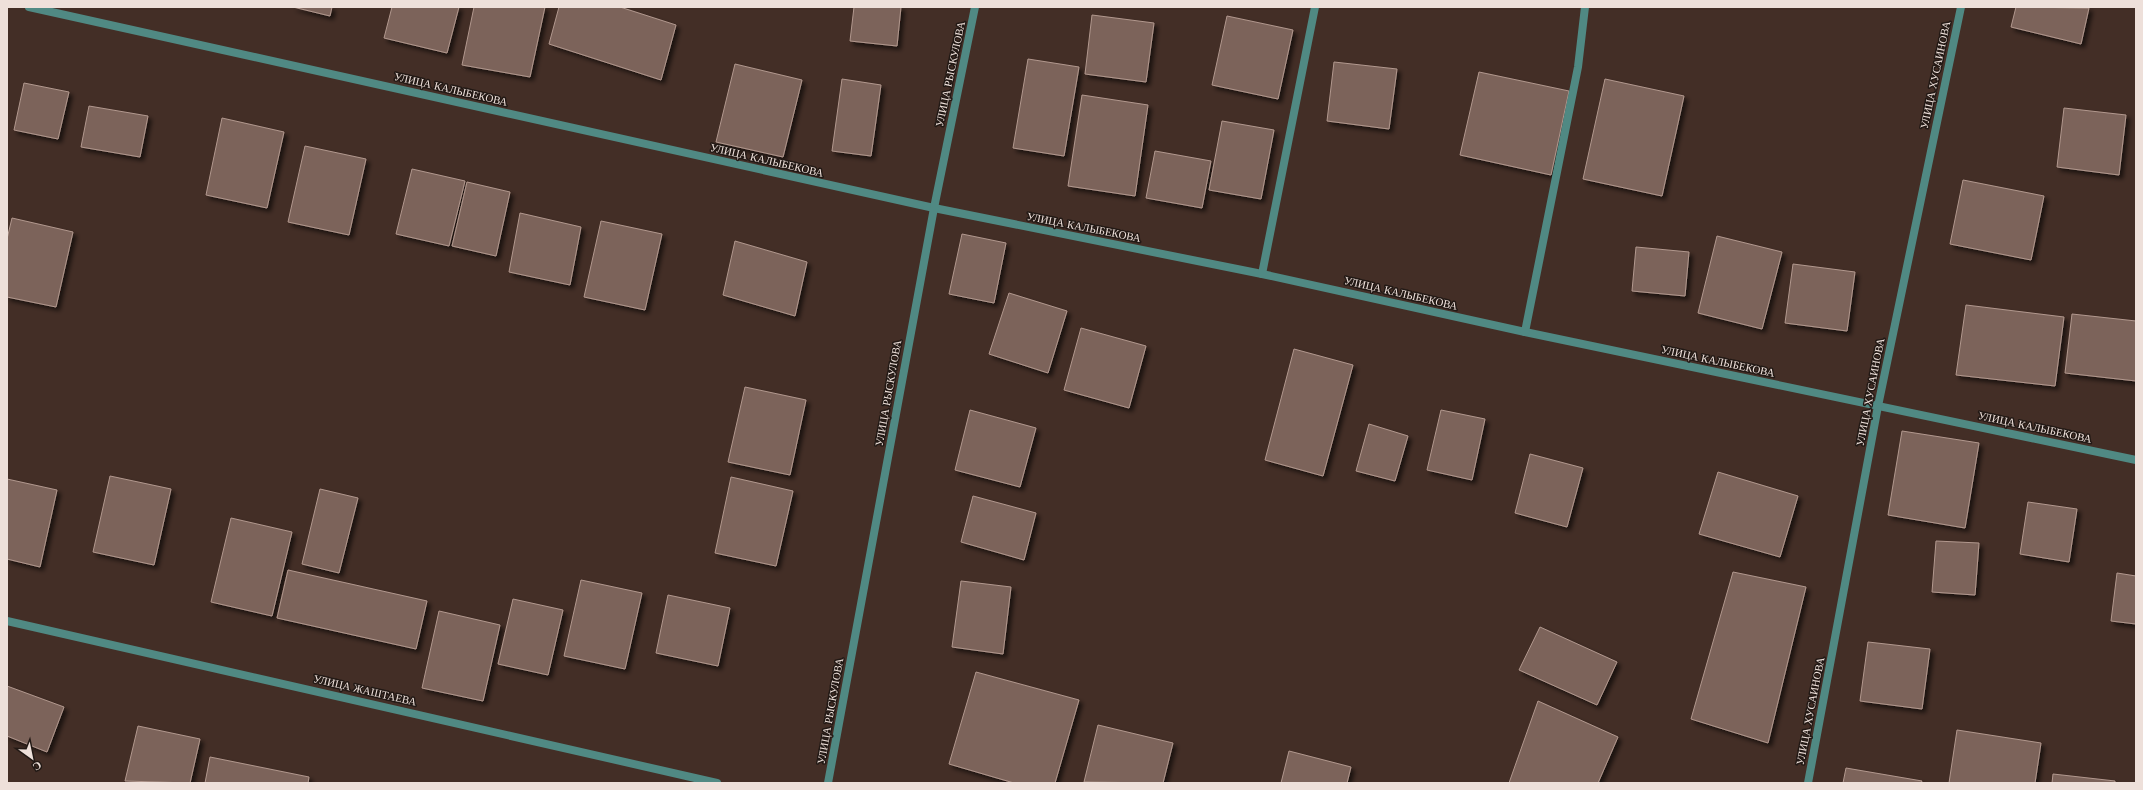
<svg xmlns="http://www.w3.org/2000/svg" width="2143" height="790" font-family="'Libre Baskerville',serif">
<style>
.building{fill:#7b635a;stroke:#b2988e;filter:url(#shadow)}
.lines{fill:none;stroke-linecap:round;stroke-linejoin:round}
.minor{stroke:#508983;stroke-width:8}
.labels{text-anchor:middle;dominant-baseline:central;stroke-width:3;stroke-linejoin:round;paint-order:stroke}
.street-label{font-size:11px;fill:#eee0da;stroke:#221915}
</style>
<defs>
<filter id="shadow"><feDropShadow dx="3.5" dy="3.5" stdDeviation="2" flood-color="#0009"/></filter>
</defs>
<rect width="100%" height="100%" fill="#432e26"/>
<g class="building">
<polygon points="293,7 332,7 330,16"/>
<polygon points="392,7 459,7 447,53 384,38"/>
<polygon points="474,7 545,7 530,77 462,65"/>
<polygon points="559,7 620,7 676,25 661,80 549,44"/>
<polygon points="854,7 901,7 897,46 850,41"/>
<polygon points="2016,7 2089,8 2081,44 2011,27"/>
<polygon points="1092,15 1154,23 1146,82 1085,74"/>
<polygon points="1227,16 1293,30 1278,99 1212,85"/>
<polygon points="1028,59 1079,67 1064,156 1013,148"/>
<polygon points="1334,62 1397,69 1389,129 1327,121"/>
<polygon points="735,64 802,80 783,157 716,142"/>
<polygon points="1479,72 1569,91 1551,175 1460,155"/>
<polygon points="842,79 881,85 871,156 832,151"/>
<polygon points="1605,79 1684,96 1662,196 1583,179"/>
<polygon points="24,83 69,92 58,139 14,130"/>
<polygon points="1082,95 1148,105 1135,196 1068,186"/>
<polygon points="89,106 148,116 140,157 81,147"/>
<polygon points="2064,108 2126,115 2119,175 2057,167"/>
<polygon points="222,118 284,132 267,208 206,195"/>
<polygon points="1222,121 1274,130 1261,199 1209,190"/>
<polygon points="305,146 366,159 349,235 288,222"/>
<polygon points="1155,151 1211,161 1202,208 1146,198"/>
<polygon points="412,169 465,181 449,246 396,234"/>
<polygon points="1963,180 2044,196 2031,260 1950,244"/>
<polygon points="467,182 510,192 496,256 452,246"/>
<polygon points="520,213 581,227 570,285 509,272"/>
<polygon points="12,218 73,232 56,307 7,297 7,239"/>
<polygon points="601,221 662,234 645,310 584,297"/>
<polygon points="962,234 1006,243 994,303 949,294"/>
<polygon points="1717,236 1782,252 1762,329 1698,313"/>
<polygon points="735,241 807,262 795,316 723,295"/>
<polygon points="1636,247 1689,252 1685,296 1632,291"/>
<polygon points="1793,264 1855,272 1847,331 1785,323"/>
<polygon points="1009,293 1067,311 1048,373 989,354"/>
<polygon points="1966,305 2064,317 2055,386 1956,375"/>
<polygon points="2072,314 2136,321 2136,381 2065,373"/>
<polygon points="1081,328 1146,346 1129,408 1064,390"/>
<polygon points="1294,349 1353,365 1323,476 1265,460"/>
<polygon points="745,387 806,400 790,475 728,462"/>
<polygon points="970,410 1036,428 1020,487 955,470"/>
<polygon points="1441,410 1485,419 1472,480 1427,470"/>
<polygon points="1369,424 1408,436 1395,481 1356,471"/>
<polygon points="1902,431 1979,443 1965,528 1888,515"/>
<polygon points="1530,454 1583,468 1567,527 1515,513"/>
<polygon points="1718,472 1798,496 1780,557 1699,534"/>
<polygon points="110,476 171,489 154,565 93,552"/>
<polygon points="731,477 793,491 776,566 715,553"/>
<polygon points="7,479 57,490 40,567 7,559"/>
<polygon points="320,489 358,498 339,573 302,564"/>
<polygon points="973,496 1036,513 1024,560 961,542"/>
<polygon points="2028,502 2077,509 2069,562 2020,554"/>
<polygon points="231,518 292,532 272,616 211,602"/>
<polygon points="1936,541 1979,543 1975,595 1932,592"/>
<polygon points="288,570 427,601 416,649 277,618"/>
<polygon points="1733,572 1806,587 1768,743 1691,719"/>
<polygon points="2117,573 2136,576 2136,624 2111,621"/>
<polygon points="581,580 642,593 625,669 564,656"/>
<polygon points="961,581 1011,587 1003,654 952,647"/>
<polygon points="668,595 730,608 718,666 656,653"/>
<polygon points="513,599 563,610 548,675 498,664"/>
<polygon points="439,611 500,625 483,701 422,688"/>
<polygon points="1540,627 1617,662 1597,705 1519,670"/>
<polygon points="1868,642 1930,649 1922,709 1860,701"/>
<polygon points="976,672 1079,700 1055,783 1014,783 949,764"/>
<polygon points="7,686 64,707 47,752 7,736"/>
<polygon points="1538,701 1618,737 1598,783 1509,783"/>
<polygon points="1098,725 1173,743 1163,783 1084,782"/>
<polygon points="138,726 200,739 190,783 125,781"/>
<polygon points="1957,730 2041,743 2035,783 1949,783"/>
<polygon points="1289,751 1351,767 1347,783 1281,783"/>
<polygon points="210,757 309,777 308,783 205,783"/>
<polygon points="1846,768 1922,781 1921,783 1843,783"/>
<polygon points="2053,774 2115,781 2115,783 2052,783"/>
</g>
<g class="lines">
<g class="minor">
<polyline points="29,7 934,208 1262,274 1525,332 2136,460"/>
<polyline points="1262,274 1315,7"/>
<polyline points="1525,332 1578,67 1585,7"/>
<polyline points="7,621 717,783"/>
<polyline points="828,783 934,208 975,7"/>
<polyline points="1808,783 1878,406 1961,7"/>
</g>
</g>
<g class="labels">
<g class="street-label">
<text transform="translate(950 74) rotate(-78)">УЛИЦА РЫСКУЛОВА</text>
<text transform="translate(1935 75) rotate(-78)">УЛИЦА ХУСАИНОВА</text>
<text transform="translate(451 89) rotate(13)">УЛИЦА КАЛЫБЕКОВА</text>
<text transform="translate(767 160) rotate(13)">УЛИЦА КАЛЫБЕКОВА</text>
<text transform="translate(1084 227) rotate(11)">УЛИЦА КАЛЫБЕКОВА</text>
<text transform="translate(1401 293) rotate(13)">УЛИЦА КАЛЫБЕКОВА</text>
<text transform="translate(1718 361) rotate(12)">УЛИЦА КАЛЫБЕКОВА</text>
<text transform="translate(1870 392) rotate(-79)">УЛИЦА ХУСАИНОВА</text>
<text transform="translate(888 393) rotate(-80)">УЛИЦА РЫСКУЛОВА</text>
<text transform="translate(2035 427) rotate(12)">УЛИЦА КАЛЫБЕКОВА</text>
<text transform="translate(365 690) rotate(13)">УЛИЦА ЖАШТАЕВА</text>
<text transform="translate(830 711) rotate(-80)">УЛИЦА РЫСКУЛОВА</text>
<text transform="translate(1810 711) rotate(-79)">УЛИЦА ХУСАИНОВА</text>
</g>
</g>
<rect width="2143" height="790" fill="none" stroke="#eee0da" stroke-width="16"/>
<g transform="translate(32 758) rotate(147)" stroke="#221915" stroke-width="3" paint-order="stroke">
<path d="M0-3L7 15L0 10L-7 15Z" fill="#eee0da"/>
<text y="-6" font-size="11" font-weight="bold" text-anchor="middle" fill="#eee0da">С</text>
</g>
</svg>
